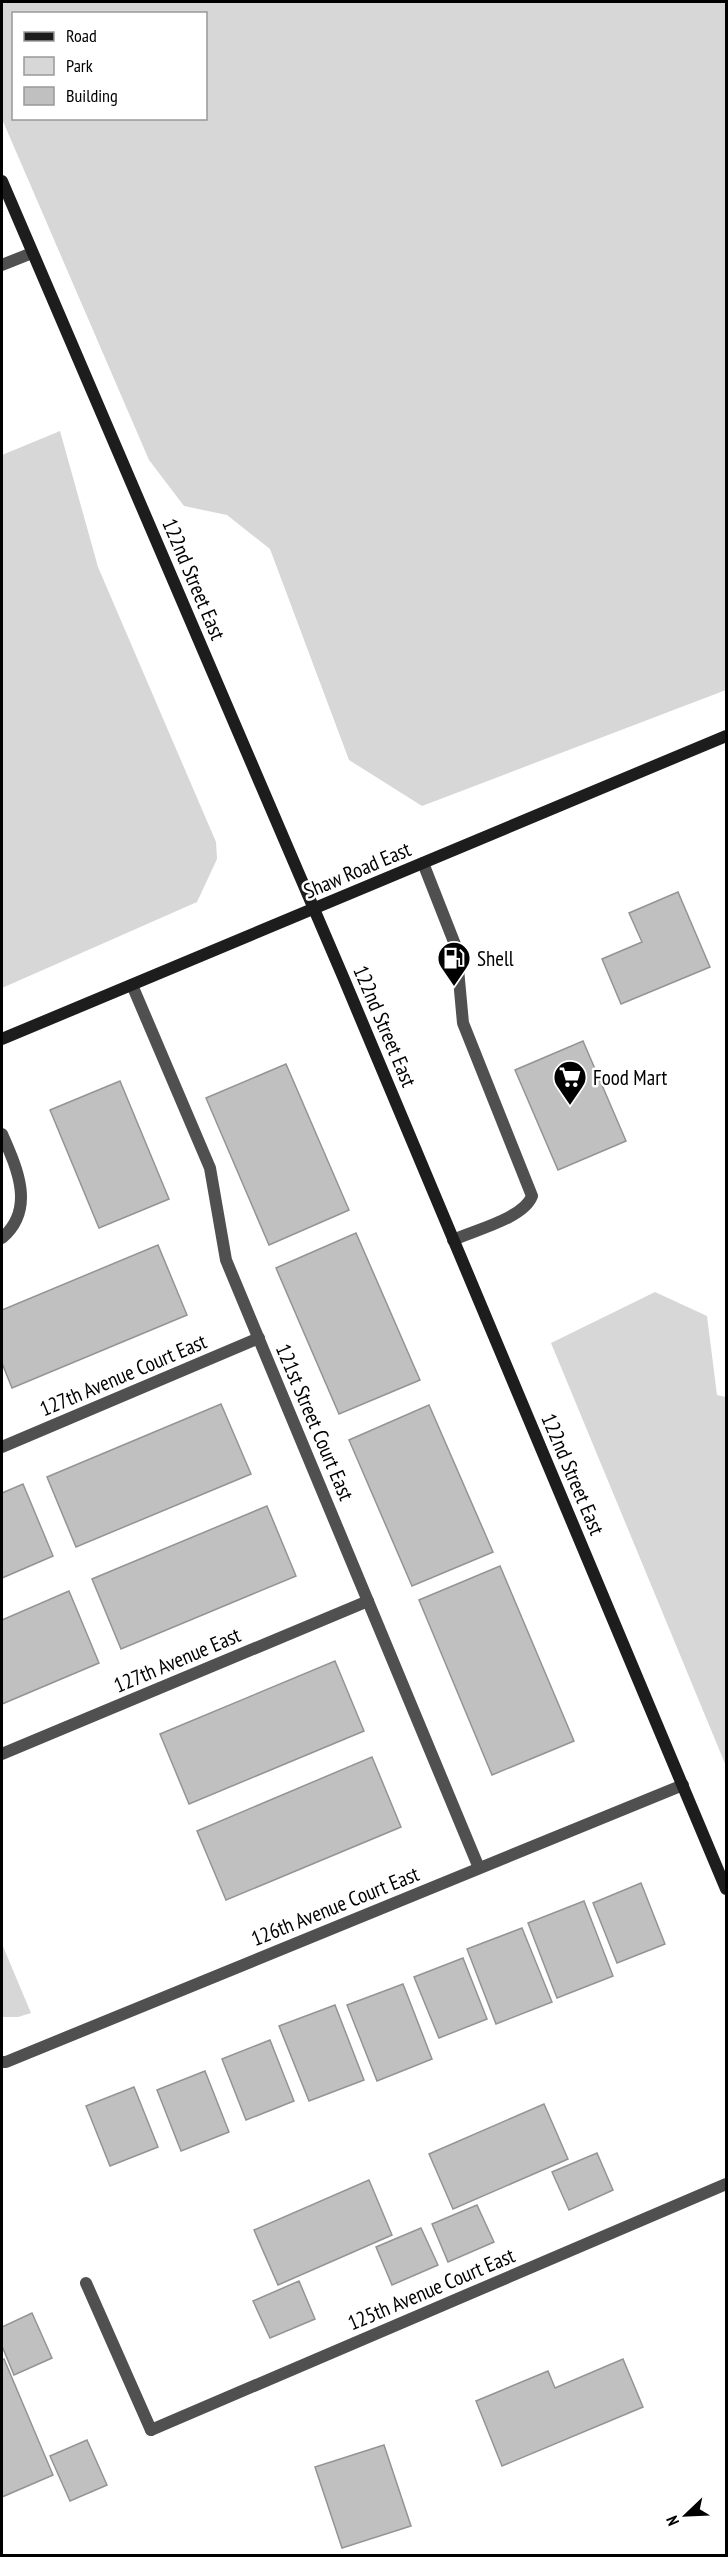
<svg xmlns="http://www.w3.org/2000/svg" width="728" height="2557" font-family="'PT Sans Narrow',sans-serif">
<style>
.green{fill:#d7d7d7;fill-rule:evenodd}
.building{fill:#c0c0c0;stroke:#949494;stroke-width:1.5}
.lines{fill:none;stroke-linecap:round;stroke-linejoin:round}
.lane{stroke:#505050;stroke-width:12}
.street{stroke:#505050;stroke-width:12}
.secondary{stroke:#1d1d1d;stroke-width:12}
.labels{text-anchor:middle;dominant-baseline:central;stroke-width:5;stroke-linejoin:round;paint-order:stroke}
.street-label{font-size:21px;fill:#000;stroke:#fff}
.poi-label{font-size:21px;fill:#000;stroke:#fff;text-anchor:start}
</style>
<rect width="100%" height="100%" fill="#fff"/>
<g class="green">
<path d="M2 2H726V690L422 806 349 760 270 549 227 515 184 506 149 460 2 119ZM14 14H206V118H14Z"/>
<polygon points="60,431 98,567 216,842 217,859 197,902 2,988 2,455"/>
<polygon points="655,1292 707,1316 717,1395 726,1397 726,1766 551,1343"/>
<polygon points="2,1944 31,2013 18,2017 2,2017"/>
</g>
<g class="building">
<polygon points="678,892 710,967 621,1004 602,959 642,942 629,913"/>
<polygon points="583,1041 626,1141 558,1170 515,1070"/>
<polygon points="286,1064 349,1210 269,1245 206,1098"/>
<polygon points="120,1081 169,1199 99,1228 50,1110"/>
<polygon points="356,1233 420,1380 339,1414 276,1268"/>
<polygon points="158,1245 187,1315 12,1388 2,1363 2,1310"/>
<polygon points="221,1404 251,1474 76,1547 47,1477"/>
<polygon points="429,1405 493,1552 412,1586 349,1440"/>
<polygon points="23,1484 53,1556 2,1578 2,1493"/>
<polygon points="267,1506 296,1576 121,1649 92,1579"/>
<polygon points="500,1566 574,1741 492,1775 419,1600"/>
<polygon points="69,1591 99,1663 2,1704 2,1620"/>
<polygon points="335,1661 364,1731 189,1804 160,1734"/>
<polygon points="372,1757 401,1827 226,1900 197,1831"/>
<polygon points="641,1883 665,1944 617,1963 593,1903"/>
<polygon points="584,1901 613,1976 557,1998 528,1923"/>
<polygon points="522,1928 552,2002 496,2024 467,1949"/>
<polygon points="463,1958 487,2019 439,2038 414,1977"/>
<polygon points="403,1984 432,2059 377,2081 347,2005"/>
<polygon points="335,2005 364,2080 309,2101 279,2026"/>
<polygon points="270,2040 294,2101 246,2120 222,2059"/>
<polygon points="205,2071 229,2132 181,2151 157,2090"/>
<polygon points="134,2087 158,2147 110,2166 86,2106"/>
<polygon points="544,2104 568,2159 453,2209 429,2154"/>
<polygon points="597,2153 613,2190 569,2210 552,2172"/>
<polygon points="369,2180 392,2235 278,2285 254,2230"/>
<polygon points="477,2205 494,2242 448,2262 432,2224"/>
<polygon points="421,2228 438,2265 392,2285 376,2247"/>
<polygon points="299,2281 315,2319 270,2338 253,2301"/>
<polygon points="32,2313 52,2358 14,2375 2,2346 2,2327"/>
<polygon points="4,2359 53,2475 2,2497 2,2360"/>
<polygon points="623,2359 643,2407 502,2466 476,2401 548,2371 555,2388"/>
<polygon points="87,2440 107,2485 70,2501 50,2456"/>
<polygon points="384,2445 411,2526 342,2548 315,2467"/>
</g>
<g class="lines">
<g class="lane">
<polyline points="2,265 32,253"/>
<path d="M423 863 456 947 463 1023 532 1196C524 1218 475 1230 453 1240"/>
<path d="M2 1134C17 1168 36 1209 2 1238"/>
<polyline points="86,2283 151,2430"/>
</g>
<g class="street">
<polyline points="132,985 210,1168 226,1260 479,1868"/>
<polyline points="2,1447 259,1338"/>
<polyline points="2,1754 368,1601"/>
<polyline points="2,2062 6,2062 683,1785"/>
<polyline points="151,2430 726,2184"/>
</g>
<g class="secondary">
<polyline points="2,181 344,979 726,1889"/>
<polyline points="2,1039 726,736"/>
</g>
</g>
<defs>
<symbol id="fuel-pin" viewBox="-11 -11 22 30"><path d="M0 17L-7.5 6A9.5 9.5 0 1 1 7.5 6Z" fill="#000" stroke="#fff"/><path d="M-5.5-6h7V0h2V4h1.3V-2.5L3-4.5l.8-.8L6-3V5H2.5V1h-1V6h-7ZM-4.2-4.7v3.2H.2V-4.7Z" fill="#fff"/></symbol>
<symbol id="supermarket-pin" viewBox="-11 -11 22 30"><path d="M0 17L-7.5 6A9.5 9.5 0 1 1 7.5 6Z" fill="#000" stroke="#fff"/><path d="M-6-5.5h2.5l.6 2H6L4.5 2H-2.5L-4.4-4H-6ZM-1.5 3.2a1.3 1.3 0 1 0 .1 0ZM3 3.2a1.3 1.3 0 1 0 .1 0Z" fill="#fff"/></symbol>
</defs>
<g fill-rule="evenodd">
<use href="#fuel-pin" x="435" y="939" width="38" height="52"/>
<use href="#supermarket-pin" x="551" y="1058" width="38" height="52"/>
</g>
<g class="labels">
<g class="street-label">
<text transform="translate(194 579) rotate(67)">122nd Street East</text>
<text transform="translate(357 870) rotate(-23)">Shaw Road East</text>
<text transform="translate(385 1026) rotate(67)">122nd Street East</text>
<text transform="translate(123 1375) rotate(-23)">127th Avenue Court East</text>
<text transform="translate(315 1422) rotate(67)">121st Street Court East</text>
<text transform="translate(573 1474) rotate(67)">122nd Street East</text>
<text transform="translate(177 1660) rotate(-23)">127th Avenue East</text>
<text transform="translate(335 1906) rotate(-22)">126th Avenue Court East</text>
<text transform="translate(431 2289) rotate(-23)">125th Avenue Court East</text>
</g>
<g class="poi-label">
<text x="477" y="958">Shell</text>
<text x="593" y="1077">Food Mart</text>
</g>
</g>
<rect width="728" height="2557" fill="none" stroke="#000000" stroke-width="6"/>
<rect x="12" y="12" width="195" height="108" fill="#ffffff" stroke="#999999" stroke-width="1.5"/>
<rect x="24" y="32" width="30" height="9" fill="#1d1d1d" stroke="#999999" stroke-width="1.5"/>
<text x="66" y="42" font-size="18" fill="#000000">Road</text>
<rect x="24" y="57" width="30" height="18" fill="#d7d7d7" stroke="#999999" stroke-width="1.5"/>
<text x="66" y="72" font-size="18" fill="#000000">Park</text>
<rect x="24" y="87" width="30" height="18" fill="#c0c0c0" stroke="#999999" stroke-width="1.5"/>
<text x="66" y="102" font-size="18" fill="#000000">Building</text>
<g transform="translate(686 2515) rotate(247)" stroke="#ffffff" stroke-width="4.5" paint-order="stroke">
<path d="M0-4.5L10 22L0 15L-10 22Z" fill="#000000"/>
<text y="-9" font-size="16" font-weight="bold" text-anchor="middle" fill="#000000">N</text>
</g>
</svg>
